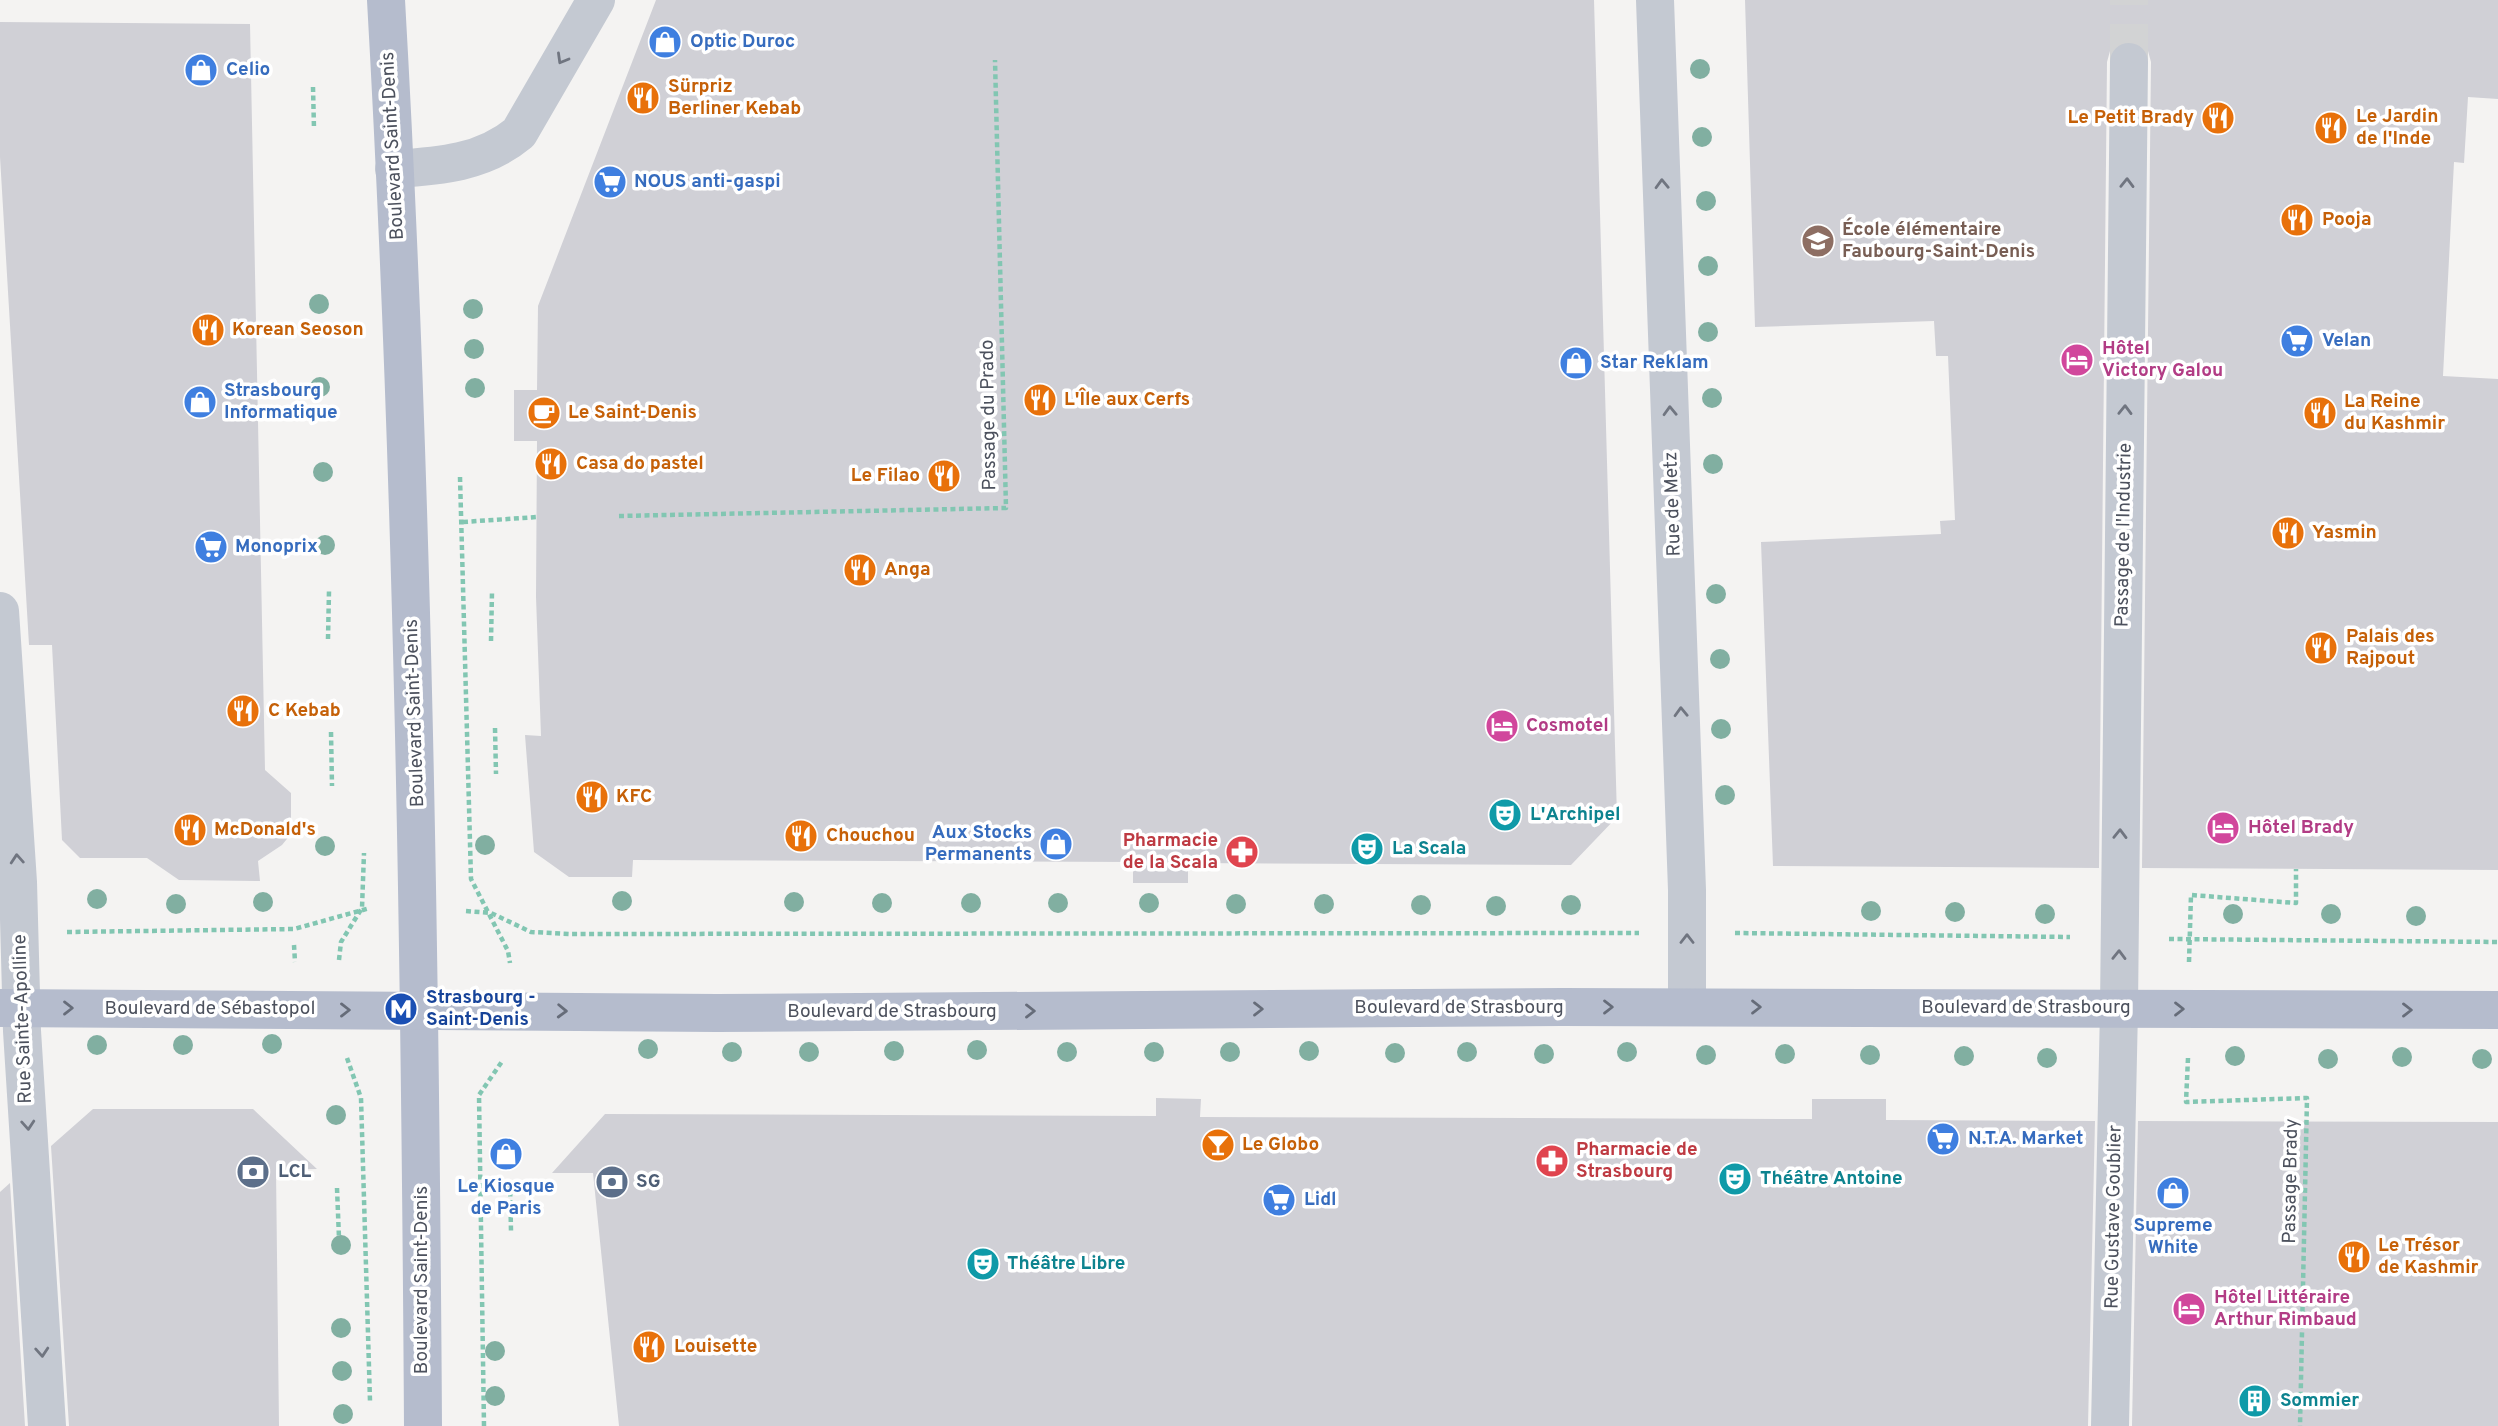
<svg xmlns="http://www.w3.org/2000/svg" width="2498" height="1426" font-family="Overpass,sans-serif">
<style>
.building{fill:#d0d0d6}
.lines{fill:none;stroke-linecap:round;stroke-linejoin:round}
.minor-tunnel{stroke:#d2d3d4;stroke-width:38;stroke-dasharray:38 19;stroke-linecap:butt}
.path{stroke:#82c6b2;stroke-width:4.5;stroke-dasharray:5 3.5;stroke-linecap:butt}
.minor{stroke:#c4c9d2;stroke-width:38}
.major{stroke:#b5bccd;stroke-width:38}
.tree{fill:#81afa1}
.oneway{stroke:#707580}
.oneway2{stroke:#666c79}
.labels{text-anchor:middle;dominant-baseline:central;stroke-width:7;stroke-linejoin:round;paint-order:stroke}
.shop-label{font-size:19px;font-weight:bold;fill:#366cbe;stroke:#fff;text-anchor:start}
.food-label{font-size:19px;font-weight:bold;fill:#c56008;stroke:#fff;text-anchor:start}
.street-label{font-size:19px;fill:#4c515d;stroke:#fff}
.education-label{font-size:19px;font-weight:bold;fill:#785e54;stroke:#fff;text-anchor:start}
.hotel-label{font-size:19px;font-weight:bold;fill:#b23c85;stroke:#fff;text-anchor:start}
.culture-label{font-size:19px;font-weight:bold;fill:#0d838f;stroke:#fff;text-anchor:start}
.health-label{font-size:19px;font-weight:bold;fill:#be3a42;stroke:#fff;text-anchor:end}
.transit-label{font-size:19px;font-weight:bold;fill:#164399;stroke:#fff;text-anchor:start}
.service-label{font-size:19px;font-weight:bold;fill:#4e5e75;stroke:#fff;text-anchor:start}
</style>
<rect width="100%" height="100%" fill="#f4f3f2"/>
<g class="building">
<polygon points="656,0 1594,0 1617,817 1571,865 1188,863 1188,883 1133,883 1133,862 633,860 632,877 569,877 534,852 525,735 541,736 536,597 537,441 514,441 514,390 537,390 538,306"/>
<polygon points="1745,0 2498,0 2498,99 2468,97 2464,163 2454,162 2443,376 2498,379 2498,870 2142,868 2151,62 2148,51 2141,44 2130,40 2118,43 2110,51 2107,62 2099,868 1773,866 1761,542 1941,534 1940,521 1955,520 1948,356 1936,356 1934,321 1755,327"/>
<polygon points="0,22 250,24 265,770 291,793 291,834 282,845 258,861 260,881 179,880 147,858 80,858 62,840 52,645 29,645 0,157"/>
<polygon points="1156,1098 1201,1099 1200,1117 1812,1119 1812,1099 1886,1099 1886,1120 2095,1121 2088,1426 619,1426 593,1173 552,1173 605,1114 1156,1116"/>
<polygon points="93,1109 253,1109 317,1169 276,1170 279,1426 69,1426 51,1146"/>
<polygon points="2138,1121 2498,1122 2498,1426 2132,1426"/>
<polygon points="10,1183 25,1426 0,1426 0,1192"/>
</g>
<g class="lines">
<polyline class="minor-tunnel" points="2129,62 2129,0"/>
<g class="path">
<polyline points="313,87 314,129"/>
<polyline points="460,477 471,879 508,951 510,963"/>
<polyline points="619,516 1006,508 995,60"/>
<polyline points="463,522 537,517"/>
<polyline points="328,639 329,591"/>
<polyline points="491,641 492,592"/>
<polyline points="495,728 496,774"/>
<polyline points="331,732 332,786"/>
<polyline points="466,911 491,913 531,932 570,934 1639,933"/>
<polyline points="67,932 294,929 370,908"/>
<polyline points="1735,933 2070,937"/>
<polyline points="2169,939 2498,942"/>
<polyline points="294,945 295,962"/>
<polyline points="339,960 341,942 362,908 364,853"/>
<polyline points="2189,962 2191,895 2296,903 2296,869"/>
<polyline points="347,1058 361,1098 370,1401"/>
<polyline points="2188,1058 2186,1102 2307,1098 2300,1426"/>
<polyline points="510,1183 511,1231"/>
<polyline points="337,1188 339,1238"/>
<polyline points="484,1426 479,1095 503,1060"/>
</g>
<g class="minor">
<polyline points="1655,0 1687,890 1687,1007"/>
<path d="M394 169C440 166 483 163 519 133L596 0"/>
<polyline points="0,611 18,882 22,1031 47,1426"/>
<polyline points="2110,1426 2119,1009 2129,62"/>
</g>
<g class="major">
<path d="M386 0C413 475 420 950 423 1426"/>
<polyline points="0,1008 717,1013 1562,1007 2498,1010"/>
</g>
</g>
<g class="tree">
<circle cx="1700" cy="69" r="10"/>
<circle cx="1702" cy="137" r="10"/>
<circle cx="1706" cy="201" r="10"/>
<circle cx="1708" cy="266" r="10"/>
<circle cx="319" cy="304" r="10"/>
<circle cx="473" cy="309" r="10"/>
<circle cx="1708" cy="332" r="10"/>
<circle cx="474" cy="349" r="10"/>
<circle cx="320" cy="387" r="10"/>
<circle cx="475" cy="388" r="10"/>
<circle cx="1712" cy="398" r="10"/>
<circle cx="1713" cy="464" r="10"/>
<circle cx="323" cy="472" r="10"/>
<circle cx="325" cy="545" r="10"/>
<circle cx="1716" cy="594" r="10"/>
<circle cx="1720" cy="659" r="10"/>
<circle cx="1721" cy="729" r="10"/>
<circle cx="1725" cy="795" r="10"/>
<circle cx="485" cy="845" r="10"/>
<circle cx="325" cy="846" r="10"/>
<circle cx="97" cy="899" r="10"/>
<circle cx="622" cy="901" r="10"/>
<circle cx="263" cy="902" r="10"/>
<circle cx="794" cy="902" r="10"/>
<circle cx="882" cy="903" r="10"/>
<circle cx="971" cy="903" r="10"/>
<circle cx="1058" cy="903" r="10"/>
<circle cx="1149" cy="903" r="10"/>
<circle cx="176" cy="904" r="10"/>
<circle cx="1236" cy="904" r="10"/>
<circle cx="1324" cy="904" r="10"/>
<circle cx="1421" cy="905" r="10"/>
<circle cx="1571" cy="905" r="10"/>
<circle cx="1496" cy="906" r="10"/>
<circle cx="1871" cy="911" r="10"/>
<circle cx="1955" cy="912" r="10"/>
<circle cx="2045" cy="914" r="10"/>
<circle cx="2233" cy="914" r="10"/>
<circle cx="2331" cy="914" r="10"/>
<circle cx="2416" cy="916" r="10"/>
<circle cx="272" cy="1044" r="10"/>
<circle cx="97" cy="1045" r="10"/>
<circle cx="183" cy="1045" r="10"/>
<circle cx="648" cy="1049" r="10"/>
<circle cx="977" cy="1050" r="10"/>
<circle cx="894" cy="1051" r="10"/>
<circle cx="1309" cy="1051" r="10"/>
<circle cx="732" cy="1052" r="10"/>
<circle cx="809" cy="1052" r="10"/>
<circle cx="1067" cy="1052" r="10"/>
<circle cx="1154" cy="1052" r="10"/>
<circle cx="1230" cy="1052" r="10"/>
<circle cx="1467" cy="1052" r="10"/>
<circle cx="1627" cy="1052" r="10"/>
<circle cx="1395" cy="1053" r="10"/>
<circle cx="1544" cy="1054" r="10"/>
<circle cx="1785" cy="1054" r="10"/>
<circle cx="1706" cy="1055" r="10"/>
<circle cx="1870" cy="1055" r="10"/>
<circle cx="1964" cy="1056" r="10"/>
<circle cx="2235" cy="1056" r="10"/>
<circle cx="2402" cy="1057" r="10"/>
<circle cx="2047" cy="1058" r="10"/>
<circle cx="2328" cy="1059" r="10"/>
<circle cx="2482" cy="1059" r="10"/>
<circle cx="336" cy="1115" r="10"/>
<circle cx="341" cy="1245" r="10"/>
<circle cx="341" cy="1328" r="10"/>
<circle cx="495" cy="1351" r="10"/>
<circle cx="342" cy="1371" r="10"/>
<circle cx="495" cy="1396" r="10"/>
<circle cx="343" cy="1414" r="10"/>
</g>
<defs><path id="oneway-chevron" d="M-2-3.5L2.5 0L-2 3.5" fill="none" stroke-width="1.6" stroke-linecap="round" stroke-linejoin="round" transform="scale(1.75)"/></defs>
<g class="oneway">
<use href="#oneway-chevron" transform="translate(562 59) rotate(120)"/>
<use href="#oneway-chevron" transform="translate(2127 183) rotate(-89)"/>
<use href="#oneway-chevron" transform="translate(1662 184) rotate(-92)"/>
<use href="#oneway-chevron" transform="translate(2125 410) rotate(-89)"/>
<use href="#oneway-chevron" transform="translate(1670 411) rotate(-92)"/>
<use href="#oneway-chevron" transform="translate(1681 712) rotate(-92)"/>
<use href="#oneway-chevron" transform="translate(2120 834) rotate(-89)"/>
<use href="#oneway-chevron" transform="translate(17 859) rotate(-94)"/>
<use href="#oneway-chevron" transform="translate(1687 939) rotate(-90)"/>
<use href="#oneway-chevron" transform="translate(2119 955) rotate(-89)"/>
<use href="#oneway-chevron" transform="translate(28 1125) rotate(86)"/>
<use href="#oneway-chevron" transform="translate(42 1352) rotate(86)"/>
</g>
<g class="oneway2">
<use href="#oneway-chevron" transform="translate(1608 1007)"/>
<use href="#oneway-chevron" transform="translate(1756 1007)"/>
<use href="#oneway-chevron" transform="translate(68 1008)"/>
<use href="#oneway-chevron" transform="translate(1258 1009)"/>
<use href="#oneway-chevron" transform="translate(2179 1009)"/>
<use href="#oneway-chevron" transform="translate(345 1010)"/>
<use href="#oneway-chevron" transform="translate(2407 1010)"/>
<use href="#oneway-chevron" transform="translate(562 1011) rotate(2)"/>
<use href="#oneway-chevron" transform="translate(1030 1011)"/>
</g>
<defs>
<symbol id="shop-disc" viewBox="-11 -11 22 22"><circle r="9.5" fill="#3f7fe0" stroke="#fff"/><path d="M-5-2.5h2.3a2.7 3.5 0 0 1 5.4 0H5L5.5 6h-11ZM-1.5-2.5h3a1.5 2.3 0 0 0-3 0Z" fill="#fff"/></symbol>
<symbol id="restaurant-disc" viewBox="-11 -11 22 22"><circle r="9.5" fill="#e8710a" stroke="#fff"/><path d="M-5-6h1v4h1v-4h1v4h1v-4h1v5L-1.5 .5V6h-2V.5L-5-1ZM5-6V6H3V1.5H1.5Q1.5-4 5-6Z" fill="#fff"/></symbol>
<symbol id="supermarket-disc" viewBox="-11 -11 22 22"><circle r="9.5" fill="#3f7fe0" stroke="#fff"/><path d="M-6-5.5h2.5l.6 2H6L4.5 2H-2.5L-4.4-4H-6ZM-1.5 3.2a1.3 1.3 0 1 0 .1 0ZM3 3.2a1.3 1.3 0 1 0 .1 0Z" fill="#fff"/></symbol>
<symbol id="school-disc" viewBox="-11 -11 22 22"><circle r="9.5" fill="#8d6e63" stroke="#fff"/><path d="M0-5L7-2L0 1L-7-2ZM-4 1L0 2.5L4 1V4Q0 6-4 4Z" fill="#fff"/></symbol>
<symbol id="hotel-disc" viewBox="-11 -11 22 22"><circle r="9.5" fill="#d1479c" stroke="#fff"/><path d="M-6-4.5h1.5V1H6V5H4.5V3h-9V5H-6ZM-4 0a1.8 1.8 0 1 1 3.6 0ZM.5 0V-2.5h3Q6-2.5 6 0Z" fill="#fff"/></symbol>
<symbol id="cafe-disc" viewBox="-11 -11 22 22"><circle r="9.5" fill="#e8710a" stroke="#fff"/><path d="M-5.5-4.5H6V0H3Q3 3.5 0 3.5H-2.5Q-5.5 3.5-5.5 0ZM3-3.2v2h1.7v-2ZM-6 4.5H4V6H-6Z" fill="#fff"/></symbol>
<symbol id="theatre-disc" viewBox="-11 -11 22 22"><circle r="9.5" fill="#0f9aa8" stroke="#fff"/><path d="M-5-5.5Q0-4 5-5.5V0Q5 5 0 6Q-5 5-5 0ZM-3.3-2.5H-1v1.5H-3.3ZM1-2.5H3.3v1.5H1ZM-2.8 1Q0 5.5 2.8 1Z" fill="#fff"/></symbol>
<symbol id="pharmacy-disc" viewBox="-11 -11 22 22"><circle r="9.5" fill="#e0444e" stroke="#fff"/><path d="M-2-6h4v4h4v4h-4v4h-4v-4h-4v-4h4Z" fill="#fff"/></symbol>
<symbol id="metro-disc" viewBox="-11 -11 22 22"><circle r="9.5" fill="#1a4fb4" stroke="#fff"/><path d="M-5.5 5V-5H-3L0 0L3-5H5.5V5H3V-.5L0 4L-3-.5V5Z" fill="#fff"/></symbol>
<symbol id="bar-disc" viewBox="-11 -11 22 22"><circle r="9.5" fill="#e8710a" stroke="#fff"/><path d="M-6-5H6L.8 .8V4.5H3.5V6h-7V4.5H-.8V.8Z" fill="#fff"/></symbol>
<symbol id="bank-disc" viewBox="-11 -11 22 22"><circle r="9.5" fill="#5c6f8a" stroke="#fff"/><path d="M-6-4H6V4H-6ZM0-2.3a2.3 2.3 0 1 0 0 4.6a2.3 2.3 0 1 0 0-4.6Z" fill="#fff"/></symbol>
<symbol id="building-disc" viewBox="-11 -11 22 22"><circle r="9.5" fill="#0f9aa8" stroke="#fff"/><path d="M-4-6H4V6H1V3H-1V6H-4ZM-2.5-4.3h1.7v1.8h-1.7ZM.8-4.3h1.7v1.8H.8ZM-2.5-1h1.7V.8h-1.7ZM.8-1h1.7V.8H.8Z" fill="#fff"/></symbol>
</defs>
<g fill-rule="evenodd">
<use href="#shop-disc" x="646" y="23" width="38" height="38"/>
<use href="#shop-disc" x="182" y="51" width="38" height="38"/>
<use href="#restaurant-disc" x="624" y="79" width="38" height="38"/>
<use href="#restaurant-disc" x="2199" y="99" width="38" height="38"/>
<use href="#restaurant-disc" x="2312" y="109" width="38" height="38"/>
<use href="#supermarket-disc" x="591" y="163" width="38" height="38"/>
<use href="#restaurant-disc" x="2278" y="201" width="38" height="38"/>
<use href="#school-disc" x="1799" y="222" width="38" height="38"/>
<use href="#restaurant-disc" x="189" y="311" width="38" height="38"/>
<use href="#supermarket-disc" x="2278" y="322" width="38" height="38"/>
<use href="#hotel-disc" x="2058" y="341" width="38" height="38"/>
<use href="#shop-disc" x="1557" y="344" width="38" height="38"/>
<use href="#restaurant-disc" x="1021" y="381" width="38" height="38"/>
<use href="#shop-disc" x="181" y="383" width="38" height="38"/>
<use href="#cafe-disc" x="525" y="394" width="38" height="38"/>
<use href="#restaurant-disc" x="2301" y="394" width="38" height="38"/>
<use href="#restaurant-disc" x="532" y="445" width="38" height="38"/>
<use href="#restaurant-disc" x="925" y="457" width="38" height="38"/>
<use href="#restaurant-disc" x="2269" y="514" width="38" height="38"/>
<use href="#supermarket-disc" x="192" y="528" width="38" height="38"/>
<use href="#restaurant-disc" x="841" y="551" width="38" height="38"/>
<use href="#restaurant-disc" x="2302" y="629" width="38" height="38"/>
<use href="#restaurant-disc" x="224" y="692" width="38" height="38"/>
<use href="#hotel-disc" x="1483" y="707" width="38" height="38"/>
<use href="#restaurant-disc" x="573" y="778" width="38" height="38"/>
<use href="#theatre-disc" x="1486" y="796" width="38" height="38"/>
<use href="#hotel-disc" x="2204" y="809" width="38" height="38"/>
<use href="#restaurant-disc" x="171" y="811" width="38" height="38"/>
<use href="#restaurant-disc" x="782" y="817" width="38" height="38"/>
<use href="#shop-disc" x="1037" y="825" width="38" height="38"/>
<use href="#theatre-disc" x="1348" y="830" width="38" height="38"/>
<use href="#pharmacy-disc" x="1223" y="833" width="38" height="38"/>
<use href="#metro-disc" x="382" y="990" width="38" height="38"/>
<use href="#supermarket-disc" x="1924" y="1120" width="38" height="38"/>
<use href="#bar-disc" x="1199" y="1126" width="38" height="38"/>
<use href="#shop-disc" x="487" y="1135" width="38" height="38"/>
<use href="#pharmacy-disc" x="1533" y="1142" width="38" height="38"/>
<use href="#bank-disc" x="234" y="1153" width="38" height="38"/>
<use href="#theatre-disc" x="1716" y="1160" width="38" height="38"/>
<use href="#bank-disc" x="593" y="1163" width="38" height="38"/>
<use href="#shop-disc" x="2154" y="1174" width="38" height="38"/>
<use href="#supermarket-disc" x="1260" y="1181" width="38" height="38"/>
<use href="#restaurant-disc" x="2335" y="1238" width="38" height="38"/>
<use href="#theatre-disc" x="964" y="1245" width="38" height="38"/>
<use href="#hotel-disc" x="2170" y="1290" width="38" height="38"/>
<use href="#restaurant-disc" x="630" y="1328" width="38" height="38"/>
<use href="#building-disc" x="2236" y="1382" width="38" height="38"/>
</g>
<g class="labels">
<g class="shop-label">
<text x="690" y="42">Optic Duroc</text>
<text x="226" y="70">Celio</text>
<text x="634" y="182">NOUS anti-gaspi</text>
<text x="2322" y="341">Velan</text>
<text x="1600" y="363">Star Reklam</text>
<text x="224" y="391">Strasbourg<tspan x="224" dy="22">Informatique</tspan></text>
<text x="235" y="547">Monoprix</text>
<text x="1032" y="833" text-anchor="end">Aux Stocks<tspan x="1032" dy="22">Permanents</tspan></text>
<text x="1968" y="1139">N.T.A. Market</text>
<text x="506" y="1187" text-anchor="middle">Le Kiosque<tspan x="506" dy="22">de Paris</tspan></text>
<text x="1304" y="1200">Lidl</text>
<text x="2173" y="1226" text-anchor="middle">Supreme<tspan x="2173" dy="22">White</tspan></text>
</g>
<g class="food-label">
<text x="668" y="87">Sürpriz<tspan x="668" dy="22">Berliner Kebab</tspan></text>
<text x="2356" y="117">Le Jardin<tspan x="2356" dy="22">de l'Inde</tspan></text>
<text x="2194" y="118" text-anchor="end">Le Petit Brady</text>
<text x="2322" y="220">Pooja</text>
<text x="232" y="330">Korean Seoson</text>
<text x="1064" y="400">L'Île aux Cerfs</text>
<text x="2344" y="402">La Reine<tspan x="2344" dy="22">du Kashmir</tspan></text>
<text x="568" y="413">Le Saint-Denis</text>
<text x="576" y="464">Casa do pastel</text>
<text x="920" y="476" text-anchor="end">Le Filao</text>
<text x="2312" y="533">Yasmin</text>
<text x="884" y="570">Anga</text>
<text x="2346" y="637">Palais des<tspan x="2346" dy="22">Rajpout</tspan></text>
<text x="268" y="711">C Kebab</text>
<text x="616" y="797">KFC</text>
<text x="214" y="830">McDonald's</text>
<text x="826" y="836">Chouchou</text>
<text x="1242" y="1145">Le Globo</text>
<text x="2378" y="1246">Le Trésor<tspan x="2378" dy="22">de Kashmir</tspan></text>
<text x="674" y="1347">Louisette</text>
</g>
<g class="street-label">
<text transform="translate(393 146) rotate(-93)">Boulevard Saint-Denis</text>
<text transform="translate(989 415) rotate(-91)">Passage du Prado</text>
<text transform="translate(1673 504) rotate(-92)">Rue de Metz</text>
<text transform="translate(2124 535) rotate(-89)">Passage de l'Industrie</text>
<text transform="translate(415 713) rotate(-92)">Boulevard Saint-Denis</text>
<text x="1459" y="1008">Boulevard de Strasbourg</text>
<text x="2026" y="1008">Boulevard de Strasbourg</text>
<text x="210" y="1009">Boulevard de Sébastopol</text>
<text x="892" y="1012">Boulevard de Strasbourg</text>
<text transform="translate(23 1019) rotate(-92)">Rue Sainte-Apolline</text>
<text transform="translate(2291 1181) rotate(-89)">Passage Brady</text>
<text transform="translate(2114 1217) rotate(-89)">Rue Gustave Goublier</text>
<text transform="translate(422 1280) rotate(-90)">Boulevard Saint-Denis</text>
</g>
<g class="education-label">
<text x="1842" y="230">École élémentaire<tspan x="1842" dy="22">Faubourg-Saint-Denis</tspan></text>
</g>
<g class="hotel-label">
<text x="2102" y="349">Hôtel<tspan x="2102" dy="22">Victory Galou</tspan></text>
<text x="1526" y="726">Cosmotel</text>
<text x="2248" y="828">Hôtel Brady</text>
<text x="2214" y="1298">Hôtel Littéraire<tspan x="2214" dy="22">Arthur Rimbaud</tspan></text>
</g>
<g class="culture-label">
<text x="1530" y="815">L'Archipel</text>
<text x="1392" y="849">La Scala</text>
<text x="1760" y="1179">Théâtre Antoine</text>
<text x="1007" y="1264">Théâtre Libre</text>
<text x="2280" y="1401">Sommier</text>
</g>
<g class="health-label">
<text x="1218" y="841">Pharmacie<tspan x="1218" dy="22">de la Scala</tspan></text>
<text x="1576" y="1150" text-anchor="start">Pharmacie de<tspan x="1576" dy="22">Strasbourg</tspan></text>
</g>
<g class="transit-label">
<text x="426" y="998">Strasbourg -<tspan x="426" dy="22">Saint-Denis</tspan></text>
</g>
<g class="service-label">
<text x="278" y="1172">LCL</text>
<text x="636" y="1182">SG</text>
</g>
</g>
</svg>
